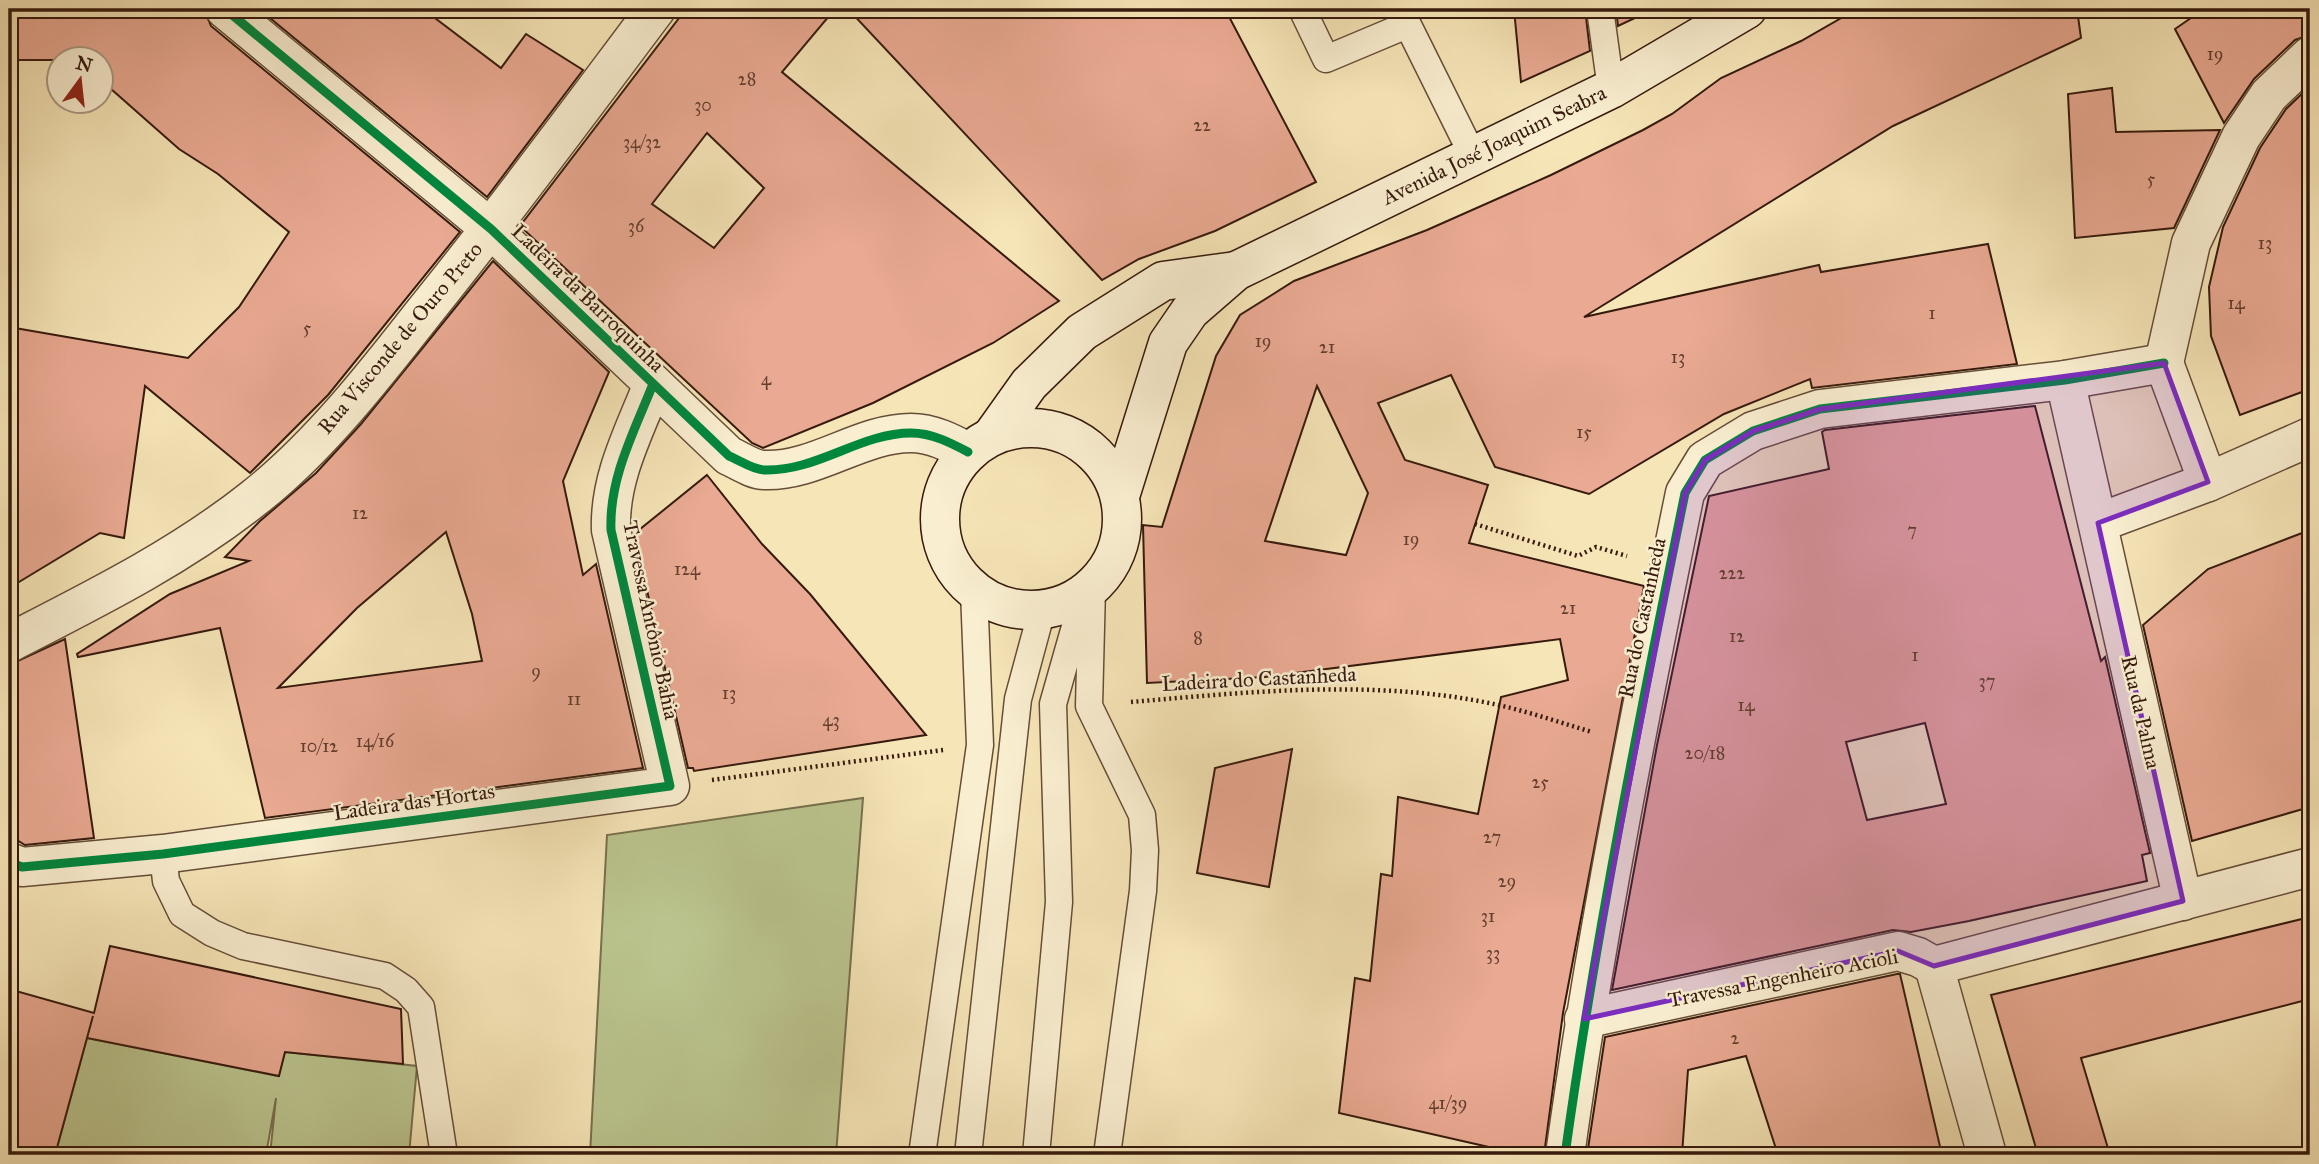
<svg xmlns="http://www.w3.org/2000/svg" width="2319" height="1164" font-family="'IM FELL Great Primer',serif">
<style>
.green{fill:#bbc58f;stroke:#78704e;stroke-width:2}
.building{fill:#e9a992;stroke:#361a0d;stroke-width:2;fill-rule:evenodd}
.lines{fill:none;stroke-linecap:round;stroke-linejoin:round}
.lane-casing{stroke:#664d38;stroke-width:29}
.street-casing{stroke:#664d38;stroke-width:41}
.secondary-casing{stroke:#361a0d;stroke-width:41}
.path{stroke:#361a0d;stroke-width:4.5;stroke-dasharray:2 3.5;stroke-linecap:butt}
.lane{stroke:#f9eed0;stroke-width:26}
.street{stroke:#f9eed0;stroke-width:38}
.secondary{stroke:#f9eed0;stroke-width:38}
.cycleway-casing{stroke:#f9eed0;stroke-width:13}
.cycleway{stroke:#00873e;stroke-width:9}
.marked{fill:#7b2cbf;fill-opacity:0.2;stroke:#7b2cbf;stroke-width:5;stroke-linejoin:round}
.labels{text-anchor:middle;dominant-baseline:central;stroke-width:5;stroke-linejoin:round;paint-order:stroke}
.number-label{font-size:18px;fill:#633e2e}
.street-label{font-size:21px;fill:#361a0d;stroke:#f9eed0}
</style>
<rect width="100%" height="100%" fill="#f6e5b7"/>
<filter id="stains"><feTurbulence type="fractalNoise" baseFrequency=".00286" numOctaves="4"/><feColorMatrix values="0 0 0 0 .2 0 0 0 0 .09 0 0 0 0 .02 0 0 0 .5 -.17"/></filter>
<radialGradient id="worn" r=".72"><stop offset=".6" stop-color="#630" stop-opacity="0"/><stop offset="1" stop-color="#630" stop-opacity=".3"/></radialGradient>
<g class="green">
<polygon points="863,798 836,1155 590,1155 607,835"/>
<polygon points="87,1038 278,1076 285,1052 417,1066 409,1155 270,1155 276,1098 266,1155 55,1155"/>
</g>
<g class="building">
<polygon points="9,9 204,9 211,26 460,232 328,395 250,473 145,386 124,538 100,533 9,588 9,327 188,358 239,307 289,232 218,174 179,149 102,81 102,60 9,60"/>
<polygon points="259,9 423,9 501,68 526,34 583,70 487,197"/>
<path d="M686 9H835L782 72 1059 301 993 343 873 403 763 448 752 443 520 226ZM707 133 764 188 714 248 652 204Z"/>
<polygon points="848,9 1225,9 1316,182 1215,231 1139,259 1102,280"/>
<polygon points="1514,9 1585,9 1590,51 1521,82"/>
<polygon points="1616,9 1654,9 1618,26"/>
<path d="M1857 9H2077L2081 38 1893 126 1584 317 1819 265 1821 272 1988 244 2017 364 1812 388 1810 379 1724 414 1589 494 1495 467 1451 375 1378 403 1405 460 1488 485 1469 543 1644 586 1563 1013 1544 1155H1524L1339 1113 1355 978 1370 981 1381 874 1392 876 1398 797 1478 814 1501 697 1568 680 1560 639 1265 677 1147 683 1143 525 1162 527 1216 356 1240 315 1294 281 1427 230 1551 175 1643 130 1672 114 1721 78 1801 41ZM1317 386 1368 493 1346 555 1265 541Z"/>
<polygon points="2204,9 2310,9 2310,35 2295,40 2254,79 2224,123 2175,29"/>
<polygon points="2310,86 2310,389 2240,415 2211,336 2209,287 2223,227 2260,148 2286,109"/>
<polygon points="2112,88 2116,132 2220,130 2174,228 2075,238 2068,94"/>
<path d="M493 261 609 372 563 481 583 575 596 564 643 768 265 818 220 628 78 657 77 654 170 594 249 561 225 557 260 521 316 473 361 424ZM446 532 472 614 482 661 278 688 357 608Z"/>
<path d="M2035 406 2101 661 2105 657 2150 853 2142 855 2147 881 1969 921 1911 932 1893 930 1612 990 1657 745 1709 496 1829 469 1822 432 1825 430ZM1925 723 1946 804 1867 820 1846 742Z"/>
<polygon points="707,475 762,544 810,594 926,735 694,771 693,768 688,768 634,534"/>
<polygon points="2310,530 2310,807 2192,841 2143,625 2208,569"/>
<polygon points="65,639 94,838 25,845 9,835 9,665"/>
<polygon points="1292,749 1269,887 1197,873 1215,768"/>
<polygon points="2310,917 2310,999 2081,1058 2110,1155 2038,1155 1991,995"/>
<polygon points="110,946 401,1009 403,1064 285,1052 279,1076 87,1038 93,1016 55,1155 9,1155 9,989 94,1013"/>
<polygon points="1897,974 1900,974 1942,1155 1778,1155 1746,1056 1688,1070 1682,1155 1587,1155 1605,1037"/>
</g>
<g class="lines">
<defs>
<g id="lane">
<polyline points="1302,9 1326,59 1407,25"/>
<polyline points="1400,9 1472,154"/>
<polyline points="1600,9 1611,89"/>
<polyline points="1092,588 1089,706 1142,815 1145,850 1143,891 1107,1155"/>
<polyline points="163,854 166,881 182,914 212,933 243,946 385,976 406,990 421,1007 444,1155"/>
<polyline points="922,1155 980,745 974,591"/>
<polyline points="968,1155 1018,699 1042,610"/>
<polyline points="1036,1155 1059,902 1053,704 1082,602"/>
</g>
<g id="street">
<path d="M225 9 491 229 729 456C739 460 753 470 764 470 816 472 860 433 911 433 932 433 951 443 968 452"/>
<polyline points="2164,363 2191,243 2241,137 2269,95 2310,56"/>
<polyline points="2065,380 2183,901"/>
<polyline points="2208,482 2310,437"/>
<polyline points="2098,523 2208,482 2164,363"/>
<path d="M9 643C93 600 180 557 254 498 318 448 375 375 425 311 505 212 580 110 656 9"/>
<path d="M9 862 22 867 163 854 670 786 611 530C609 478 634 432 653 384"/>
<polyline points="1934,966 1987,1155"/>
<polyline points="1584,1019 1898,951 1918,957 1934,966 2310,867"/>
<path d="M1565 1155C1596 933 1640 713 1685 493L1705 460 1753 431 1820 409 2065 380 2164 363"/>
</g>
<g id="secondary">
<circle cx="1031" cy="519" r="91"/>
<polyline points="992,436 1029,384 1082,332 1163,281 1236,271"/>
<polyline points="1120,496 1168,343 1190,311 1236,271 1611,89 1747,9"/>
</g>
</defs>
<use href="#lane" class="lane-casing"/>
<use href="#street" class="street-casing"/>
<use href="#secondary" class="secondary-casing"/>
<g class="path">
<polyline points="1475,524 1578,556 1596,547 1627,556"/>
<path d="M1131 702C1249 692 1371 679 1489 703 1524 710 1558 722 1592 732"/>
<polyline points="712,780 943,750"/>
</g>
<use href="#lane" class="lane"/>
<use href="#street" class="street"/>
<use href="#secondary" class="secondary"/>
<defs>
<g id="cycleway">
<path d="M225 9 491 229 729 456C739 460 753 470 764 470 816 472 860 433 911 433 932 433 951 443 968 452"/>
<path d="M9 862 22 867 163 854 670 786 611 530C609 478 634 432 653 384"/>
<path d="M1565 1155C1596 933 1640 713 1685 493L1705 460 1753 431 1820 409 2065 380 2164 363"/>
</g>
</defs>
<use href="#cycleway" class="cycleway-casing"/>
<use href="#cycleway" class="cycleway"/>
</g>
<path class="marked" d="M2164 363 2208 482 2098 523 2183 901 1934 966 1898 951 1584 1019 1685 493 1705 460 1753 431 1820 409Z"/>
<g class="labels">
<g class="number-label">
<text x="2215" y="54">19</text>
<text x="747" y="79">28</text>
<text x="703" y="105">30</text>
<text x="1202" y="125">22</text>
<text x="642" y="142">34/32</text>
<text x="2151" y="179">5</text>
<text x="636" y="226">36</text>
<text x="2265" y="243">13</text>
<text x="2236" y="303">14</text>
<text x="1932" y="313">1</text>
<text x="307" y="328">5</text>
<text x="1263" y="341">19</text>
<text x="1327" y="347">21</text>
<text x="1678" y="357">13</text>
<text x="766" y="379">4</text>
<text x="1584" y="432">15</text>
<text x="360" y="513">12</text>
<text x="1912" y="530">7</text>
<text x="1411" y="539">19</text>
<text x="687" y="569">124</text>
<text x="1732" y="573">222</text>
<text x="1568" y="608">21</text>
<text x="1737" y="636">12</text>
<text x="1198" y="638">8</text>
<text x="1915" y="655">1</text>
<text x="536" y="671">9</text>
<text x="1987" y="681">37</text>
<text x="729" y="693">13</text>
<text x="574" y="699">11</text>
<text x="1746" y="705">14</text>
<text x="831" y="720">43</text>
<text x="375" y="741">14/16</text>
<text x="319" y="746">10/12</text>
<text x="1705" y="753">20/18</text>
<text x="1540" y="782">25</text>
<text x="1492" y="837">27</text>
<text x="1507" y="881">29</text>
<text x="1488" y="916">31</text>
<text x="1493" y="953">33</text>
<text x="1735" y="1038">2</text>
<text x="1448" y="1103">41/39</text>
</g>
<g class="street-label">
<text transform="translate(1494 145) rotate(-26)">Avenida José Joaquim Seabra</text>
<text transform="translate(588 298) rotate(44)">Ladeira da Barroquinha</text>
<text transform="translate(400 338) rotate(-50)">Rua Visconde de Ouro Preto</text>
<text transform="translate(1642 618) rotate(-78)">Rua do Castanheda</text>
<text transform="translate(651 620) rotate(78)">Travessa Antônio Bahia</text>
<text transform="translate(1259 679) rotate(-3)">Ladeira do Castanheda</text>
<text transform="translate(2141 712) rotate(77)">Rua da Palma</text>
<text transform="translate(414 802) rotate(-8)">Ladeira das Hortas</text>
<text transform="translate(1783 978) rotate(-11)">Travessa Engenheiro Acioli</text>
</g>
</g>
<rect width="2319" height="1164" fill="none" stroke="#f6e5b7" stroke-width="35"/>
<rect x="10" y="10" width="2298" height="1143" fill="none" stroke="#361a0d" stroke-width="3.5"/>
<rect x="18" y="18" width="2284" height="1129" fill="none" stroke="#361a0d" stroke-width="2"/>
<g transform="translate(80 80) rotate(15)"><circle r="33" fill="#f9eed0" stroke="#ab9982" stroke-width="2"/>
<path d="M0-5L12 26L0 18L-12 26Z" fill="#8f2418"/>
<text y="-10" font-size="19" font-weight="bold" text-anchor="middle" fill="#361a0d">N</text>
</g>
<rect width="100%" height="100%" filter="url(#stains)"/>
<rect width="100%" height="100%" fill="url(#worn)"/>
</svg>
